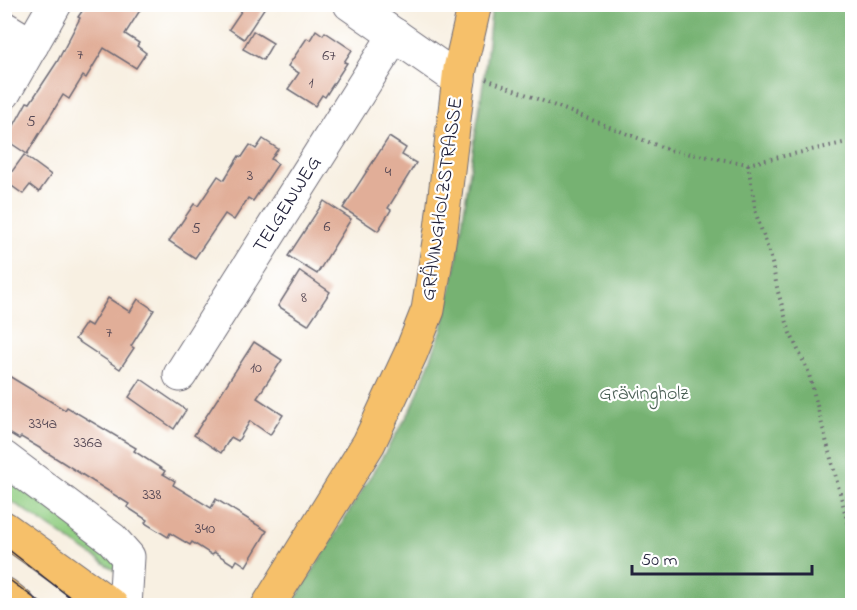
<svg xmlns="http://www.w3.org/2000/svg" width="857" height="610" font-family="'Indie Flower',sans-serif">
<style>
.green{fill:#93cf84;stroke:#5a7860;stroke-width:1.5}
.forest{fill:#76b272;stroke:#4c6a56;stroke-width:1.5}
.building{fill:#e1ae98}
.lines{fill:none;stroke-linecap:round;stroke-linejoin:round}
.minor-casing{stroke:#6d6a75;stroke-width:35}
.major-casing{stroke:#6d6a75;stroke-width:35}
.path{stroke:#6d6a75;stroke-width:4;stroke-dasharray:1.5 4.5;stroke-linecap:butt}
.minor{stroke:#fff;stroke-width:33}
.major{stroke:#f6c06b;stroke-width:33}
.tram{stroke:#22223b;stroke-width:1.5}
.labels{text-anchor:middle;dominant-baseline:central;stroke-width:4.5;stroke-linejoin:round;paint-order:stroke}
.number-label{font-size:16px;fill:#524552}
.street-label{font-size:20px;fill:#22223b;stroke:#fff}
.park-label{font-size:20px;fill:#4a5f55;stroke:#fff}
</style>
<rect width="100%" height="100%" fill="#fff"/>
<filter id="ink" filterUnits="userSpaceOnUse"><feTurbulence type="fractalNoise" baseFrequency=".0167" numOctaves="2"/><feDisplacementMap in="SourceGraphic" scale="12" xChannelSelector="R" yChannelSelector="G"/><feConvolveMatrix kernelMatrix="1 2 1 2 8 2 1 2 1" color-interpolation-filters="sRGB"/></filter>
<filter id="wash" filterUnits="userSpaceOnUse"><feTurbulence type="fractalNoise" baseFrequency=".008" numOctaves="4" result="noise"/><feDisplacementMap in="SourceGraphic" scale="24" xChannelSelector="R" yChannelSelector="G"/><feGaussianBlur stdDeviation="1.35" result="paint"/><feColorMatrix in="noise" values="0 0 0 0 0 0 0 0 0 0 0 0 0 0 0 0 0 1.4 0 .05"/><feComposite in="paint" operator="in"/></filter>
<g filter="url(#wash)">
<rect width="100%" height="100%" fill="#f8f0e2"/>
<polygon class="green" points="4,473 115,558 119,573 5,497"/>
<polygon class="forest" points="492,5 852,5 852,605 292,605 412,408 442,329 456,265 485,70"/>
<g id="blocks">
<g class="building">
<polygon points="87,4 144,4 125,34 139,43 137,46 146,53 136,68 104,48 86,78 83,76 69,99 63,95 27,154 6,140 27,102 30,103 57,62 80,18 78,17"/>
<polygon points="246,4 267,4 244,39 229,29"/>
<polygon points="316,30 323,35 325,32 352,50 344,62 347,63 332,86 325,97 322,95 315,106 288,89 299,73 288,66 307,38 310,40"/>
<polygon points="253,31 273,43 263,60 243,49"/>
<polygon points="389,137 406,148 402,155 416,163 388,208 391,210 378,231 343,208"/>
<polygon points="263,139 278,149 271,159 278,164 253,201 248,198 234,220 225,214 195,258 169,241 194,204 198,206 218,176 224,180 239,156 242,157 250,145 256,149"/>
<polygon points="24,155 51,175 39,192 30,185 23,194 5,181"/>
<polygon points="324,201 351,219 317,274 288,256"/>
<polygon points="300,271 330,292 308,325 278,306"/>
<polygon points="108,298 130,312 138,299 154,310 131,346 134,348 120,369 75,339 86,323 91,326"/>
<polygon points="254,342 282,360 257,398 283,415 270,435 250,421 238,441 231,437 221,453 194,435"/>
<polygon points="4,373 65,410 67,407 136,448 134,451 165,471 163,474 175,481 173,485 211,508 216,499 267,531 246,566 237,560 234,565 214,552 212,555 192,542 190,545 170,533 168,537 145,523 147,520 127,507 129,504 43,450 21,437 19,439 4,430"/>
<polygon points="141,379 186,410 174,429 129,397"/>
</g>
</g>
</g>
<g filter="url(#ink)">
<use href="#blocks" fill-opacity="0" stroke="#6d6a75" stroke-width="1.5"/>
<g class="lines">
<defs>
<g id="minor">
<polyline points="350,4 459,80"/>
<polyline points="4,28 32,45"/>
<polyline points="4,93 55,4"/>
<polyline points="180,375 395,35"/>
<polyline points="4,458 112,539 128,557 125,606"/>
</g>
<g id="major">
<polyline points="4,528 112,606"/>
<polyline points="4,594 19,606"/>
<polyline points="268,606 369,443 411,353 428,310 441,229 460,69 475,4"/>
</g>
</defs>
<use href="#minor" class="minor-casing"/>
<use href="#major" class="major-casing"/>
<g class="path">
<polyline points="486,79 669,150 748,164 852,141"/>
<polyline points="748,164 756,214 771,258 778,292 790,333 808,371 852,539"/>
</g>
<use href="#minor" class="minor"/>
<use href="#major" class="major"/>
<g class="tram">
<polyline points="4,546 81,606"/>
<polyline points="4,576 45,606"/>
</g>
</g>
</g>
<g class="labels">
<g class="number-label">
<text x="80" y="55">7</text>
<text x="329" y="56">67</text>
<text x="311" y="83">1</text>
<text x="31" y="122">5</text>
<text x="388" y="172">4</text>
<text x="250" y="176">3</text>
<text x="327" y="227">6</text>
<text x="196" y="229">5</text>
<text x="304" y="298">8</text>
<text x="109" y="333">7</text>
<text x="256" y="368">10</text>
<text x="43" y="424">334a</text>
<text x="88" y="443">336a</text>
<text x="152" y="495">338</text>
<text x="205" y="529">340</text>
</g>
<g class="street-label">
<text transform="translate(443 199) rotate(-82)">GRÄVINGHOLZSTRASSE</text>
<text transform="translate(288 205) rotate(-58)">TELGENWEG</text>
</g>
<g class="park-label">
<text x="644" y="394">Grävingholz</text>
</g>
</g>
<rect width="857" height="610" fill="none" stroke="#fff" stroke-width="24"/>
<path d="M632 565v9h180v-9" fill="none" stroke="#22223b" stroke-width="3"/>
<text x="641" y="565" font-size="18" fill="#22223b" stroke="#ffffff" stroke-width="4.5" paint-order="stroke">50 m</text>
</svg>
